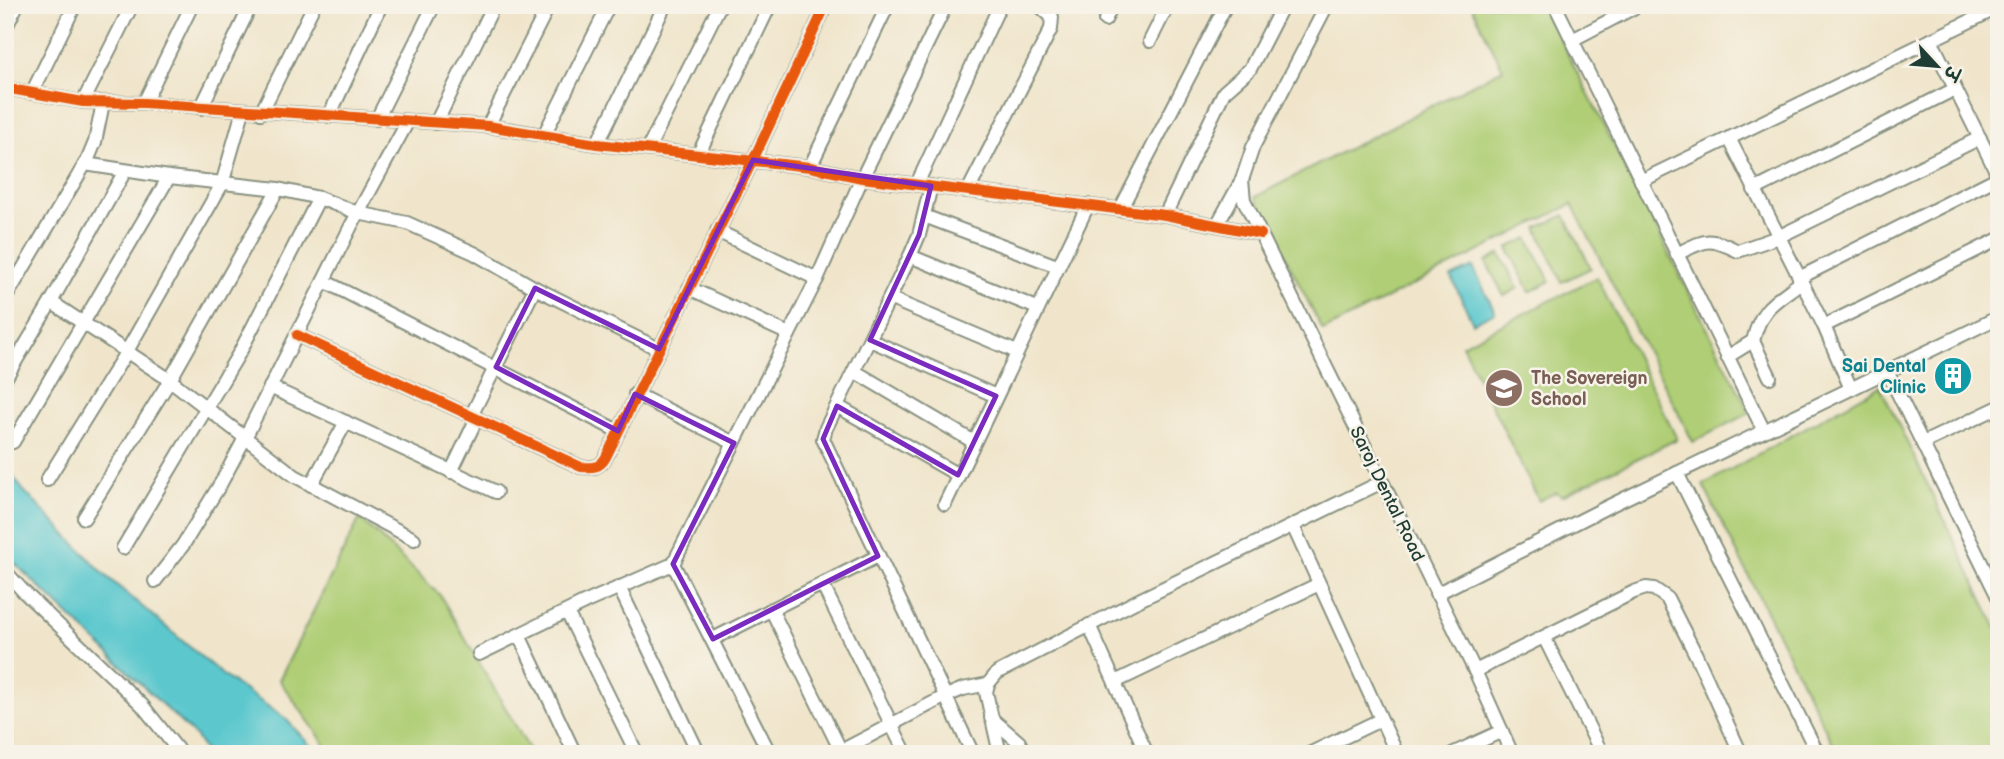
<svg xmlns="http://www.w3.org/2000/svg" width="2004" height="759" font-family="'Balsamiq Sans','Playpen Sans Deva',sans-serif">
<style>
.green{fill:#afce75;stroke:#678654;stroke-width:2}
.water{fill:#5bc8ce;stroke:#3d8281;stroke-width:2}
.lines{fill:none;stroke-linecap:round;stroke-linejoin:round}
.street-casing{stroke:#889180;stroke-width:16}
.street{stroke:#fff;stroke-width:12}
.cycleway-casing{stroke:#f7f3e8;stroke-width:15}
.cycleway{stroke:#e8590c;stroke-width:10}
.marked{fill:none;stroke:#7b2cbf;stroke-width:5;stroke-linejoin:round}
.labels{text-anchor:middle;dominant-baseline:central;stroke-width:5;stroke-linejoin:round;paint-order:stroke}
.culture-label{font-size:18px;font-weight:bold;fill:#0d838f;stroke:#f7f3e8;text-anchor:end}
.education-label{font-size:18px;font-weight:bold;fill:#785e54;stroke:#f7f3e8;text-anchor:start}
.street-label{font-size:18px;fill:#1f3d34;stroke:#f7f3e8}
</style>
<rect width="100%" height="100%" fill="#f7f3e8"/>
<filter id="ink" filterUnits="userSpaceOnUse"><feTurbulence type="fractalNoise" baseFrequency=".0143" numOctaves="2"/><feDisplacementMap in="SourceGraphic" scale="14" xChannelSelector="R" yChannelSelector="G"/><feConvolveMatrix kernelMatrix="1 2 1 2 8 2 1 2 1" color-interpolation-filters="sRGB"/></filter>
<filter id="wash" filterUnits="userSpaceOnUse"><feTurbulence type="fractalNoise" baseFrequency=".00686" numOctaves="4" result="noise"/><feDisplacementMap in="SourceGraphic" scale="28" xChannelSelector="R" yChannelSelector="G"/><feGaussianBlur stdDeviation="1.57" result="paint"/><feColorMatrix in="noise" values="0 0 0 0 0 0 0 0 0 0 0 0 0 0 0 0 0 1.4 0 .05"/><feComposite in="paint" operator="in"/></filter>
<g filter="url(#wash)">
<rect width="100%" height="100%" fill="#f0e5cb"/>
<g class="green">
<polygon points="1471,5 1543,5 1750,413 1693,442 1572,204 1323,331 1255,197 1503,69"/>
<polygon points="1565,215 1591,268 1562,282 1537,228"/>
<polygon points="1528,238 1550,281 1530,292 1508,248"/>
<polygon points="1500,254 1518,288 1504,296 1486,262"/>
<polygon points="1597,277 1677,439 1562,496 1556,492 1539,501 1462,345"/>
<polygon points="1880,386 1999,633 1999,754 1838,754 1703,485"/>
<polygon points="360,518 440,595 532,754 332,754 279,680"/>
</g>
<g class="water">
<polygon points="1473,267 1495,312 1473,323 1451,277"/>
<polygon points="5,466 24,491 105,575 225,677 285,718 318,754 207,754 195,736 5,554"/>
</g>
</g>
<g filter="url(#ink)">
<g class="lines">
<defs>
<g id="street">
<polyline points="1555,5 1764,431"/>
<polyline points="1105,20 1112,5"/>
<polyline points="5,29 17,5"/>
<polyline points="1572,40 1639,5"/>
<polyline points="1931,40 1999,177"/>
<polyline points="1150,41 1168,5"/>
<polyline points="5,88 83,102 144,103 488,126 597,144 810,167 862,178 1165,215 1261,234"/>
<polyline points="32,93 75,5"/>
<polyline points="83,102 132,5"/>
<polyline points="144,103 192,5"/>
<polyline points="201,108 251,5"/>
<polyline points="261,113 314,5"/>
<polyline points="329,116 381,5"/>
<polyline points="377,119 434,5"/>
<polyline points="436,123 494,5"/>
<polyline points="488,126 549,5"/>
<polyline points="544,135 609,5"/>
<polyline points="1729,138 1824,326 1851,389"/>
<polyline points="597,144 665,5"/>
<polyline points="648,149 720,5"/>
<polyline points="699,153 770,5"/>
<polyline points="85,164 169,177 278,189 319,198 358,213 407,223 474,253 535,288 659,349"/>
<polyline points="810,167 888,5"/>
<polyline points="1242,180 1244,200 1249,210 1475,671 1512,754"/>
<polyline points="1641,181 1999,7"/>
<polyline points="917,184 1000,5"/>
<polyline points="931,186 919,235 910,256 826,428 823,439 973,754"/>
<polyline points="1754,190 1955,89"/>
<polyline points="968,191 1051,29 1052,17 1039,5"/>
<polyline points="1120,210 1226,5"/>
<polyline points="1165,215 1224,92 1250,69 1283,5"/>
<polyline points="924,216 1057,266"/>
<polyline points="1217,225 1242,180 1253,147 1327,5"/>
<polyline points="717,231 817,279"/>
<path d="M1677 254C1705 240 1709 236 1738 251L1778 237 1980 138"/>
<polyline points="910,256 1037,308"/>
<polyline points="1799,278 1999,177"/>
<polyline points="324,281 618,431"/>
<polyline points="689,288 789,334"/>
<polyline points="5,299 88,159 95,142 103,103"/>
<polyline points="891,299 1017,352"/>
<polyline points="51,302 170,380 295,476 414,539"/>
<polyline points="1824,326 1999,239"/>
<path d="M297 335 581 467C593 468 600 468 606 457L753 160 826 5"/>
<polyline points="870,340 996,396"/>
<polyline points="1753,341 1770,377"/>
<path d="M1727 357 1753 341C1762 305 1774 303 1801 282"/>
<polyline points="854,371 974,442"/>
<polyline points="1888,373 1999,599"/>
<polyline points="5,379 51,302 125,171"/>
<polyline points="270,387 496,492"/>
<polyline points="635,394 734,443"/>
<polyline points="837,406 958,475"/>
<polyline points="471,416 535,288"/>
<polyline points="13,442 169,177"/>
<polyline points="1923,443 1999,407"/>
<polyline points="451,472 477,418"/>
<polyline points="1677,473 1818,754"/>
<polyline points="47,480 127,351 222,184 243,111"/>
<polyline points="311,485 346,422"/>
<polyline points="945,504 1088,205"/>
<polyline points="84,518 170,380 278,189"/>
<polyline points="1293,526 1397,754"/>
<polyline points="123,548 241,350 319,198"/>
<polyline points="673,564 770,754"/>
<polyline points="5,571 23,591 142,705 181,754"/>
<polyline points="155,581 183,545 221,483 246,436 351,226 408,121"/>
<polyline points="822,584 906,754"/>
<polyline points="619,587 699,754"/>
<polyline points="1436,594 1605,508 1999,317"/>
<polyline points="771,609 841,751"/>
<polyline points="567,612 637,754"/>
<polyline points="1089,625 1147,754"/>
<polyline points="519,635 575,754"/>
<polyline points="1544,637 1602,754"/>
<polyline points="713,639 878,556"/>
<polyline points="479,654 586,602 673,564 817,279 862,178 946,5"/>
<polyline points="1475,671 1634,592 1646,588 1654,589 1667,598 1696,655 1741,754"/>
<polyline points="1115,682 1319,584"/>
<polyline points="991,718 1019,742 1025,754"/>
<polyline points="835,754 946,696 963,689 988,684"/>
<polyline points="1000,754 986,692 988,684 997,673 1135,602 1382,482"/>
<polyline points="1309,754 1380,720"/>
<polyline points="1452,754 1502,731"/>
</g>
</defs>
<use href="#street" class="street-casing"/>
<use href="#street" class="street"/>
<defs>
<g id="cycleway">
<polyline points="5,88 83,102 144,103 488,126 597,144 810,167 862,178 1165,215 1261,234"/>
<path d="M297 335 581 467C593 468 600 468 606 457L753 160 826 5"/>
</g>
</defs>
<use href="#cycleway" class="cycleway-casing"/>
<use href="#cycleway" class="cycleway"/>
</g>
</g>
<path class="marked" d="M753 160 931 186 919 235 870 340 996 396 958 475 837 406 823 439 878 556 713 639 673 564 734 443 635 394 618 431 496 367 535 288 659 349Z"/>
<defs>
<symbol id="building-disc" viewBox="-11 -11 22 22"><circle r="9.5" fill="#0f9aa8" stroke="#f7f3e8"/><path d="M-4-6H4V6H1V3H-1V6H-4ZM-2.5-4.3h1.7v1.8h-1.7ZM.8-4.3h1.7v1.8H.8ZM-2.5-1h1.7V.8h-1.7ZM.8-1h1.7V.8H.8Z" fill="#fff"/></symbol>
<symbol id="school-disc" viewBox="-11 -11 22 22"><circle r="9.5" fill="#8d6e63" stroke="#f7f3e8"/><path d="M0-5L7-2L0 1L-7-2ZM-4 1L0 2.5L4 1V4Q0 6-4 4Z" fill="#fff"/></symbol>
</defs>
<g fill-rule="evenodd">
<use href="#building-disc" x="1931" y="354" width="44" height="44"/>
<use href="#school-disc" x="1482" y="366" width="44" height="44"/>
</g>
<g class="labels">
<g class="culture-label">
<text x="1926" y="366">Sai Dental<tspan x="1926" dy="21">Clinic</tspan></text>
</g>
<g class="education-label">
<text x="1531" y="378">The Sovereign<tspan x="1531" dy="21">School</tspan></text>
</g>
<g class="street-label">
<text transform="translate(1387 494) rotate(64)">Saroj Dental Road</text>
</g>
</g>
<rect width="2004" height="759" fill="none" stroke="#f7f3e8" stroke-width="28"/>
<g transform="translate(1937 66) rotate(116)" stroke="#f7f3e8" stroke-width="5" paint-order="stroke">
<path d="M0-5L12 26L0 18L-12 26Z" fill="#1f3d34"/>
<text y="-10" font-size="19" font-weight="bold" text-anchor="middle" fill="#1f3d34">उ</text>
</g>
</svg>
